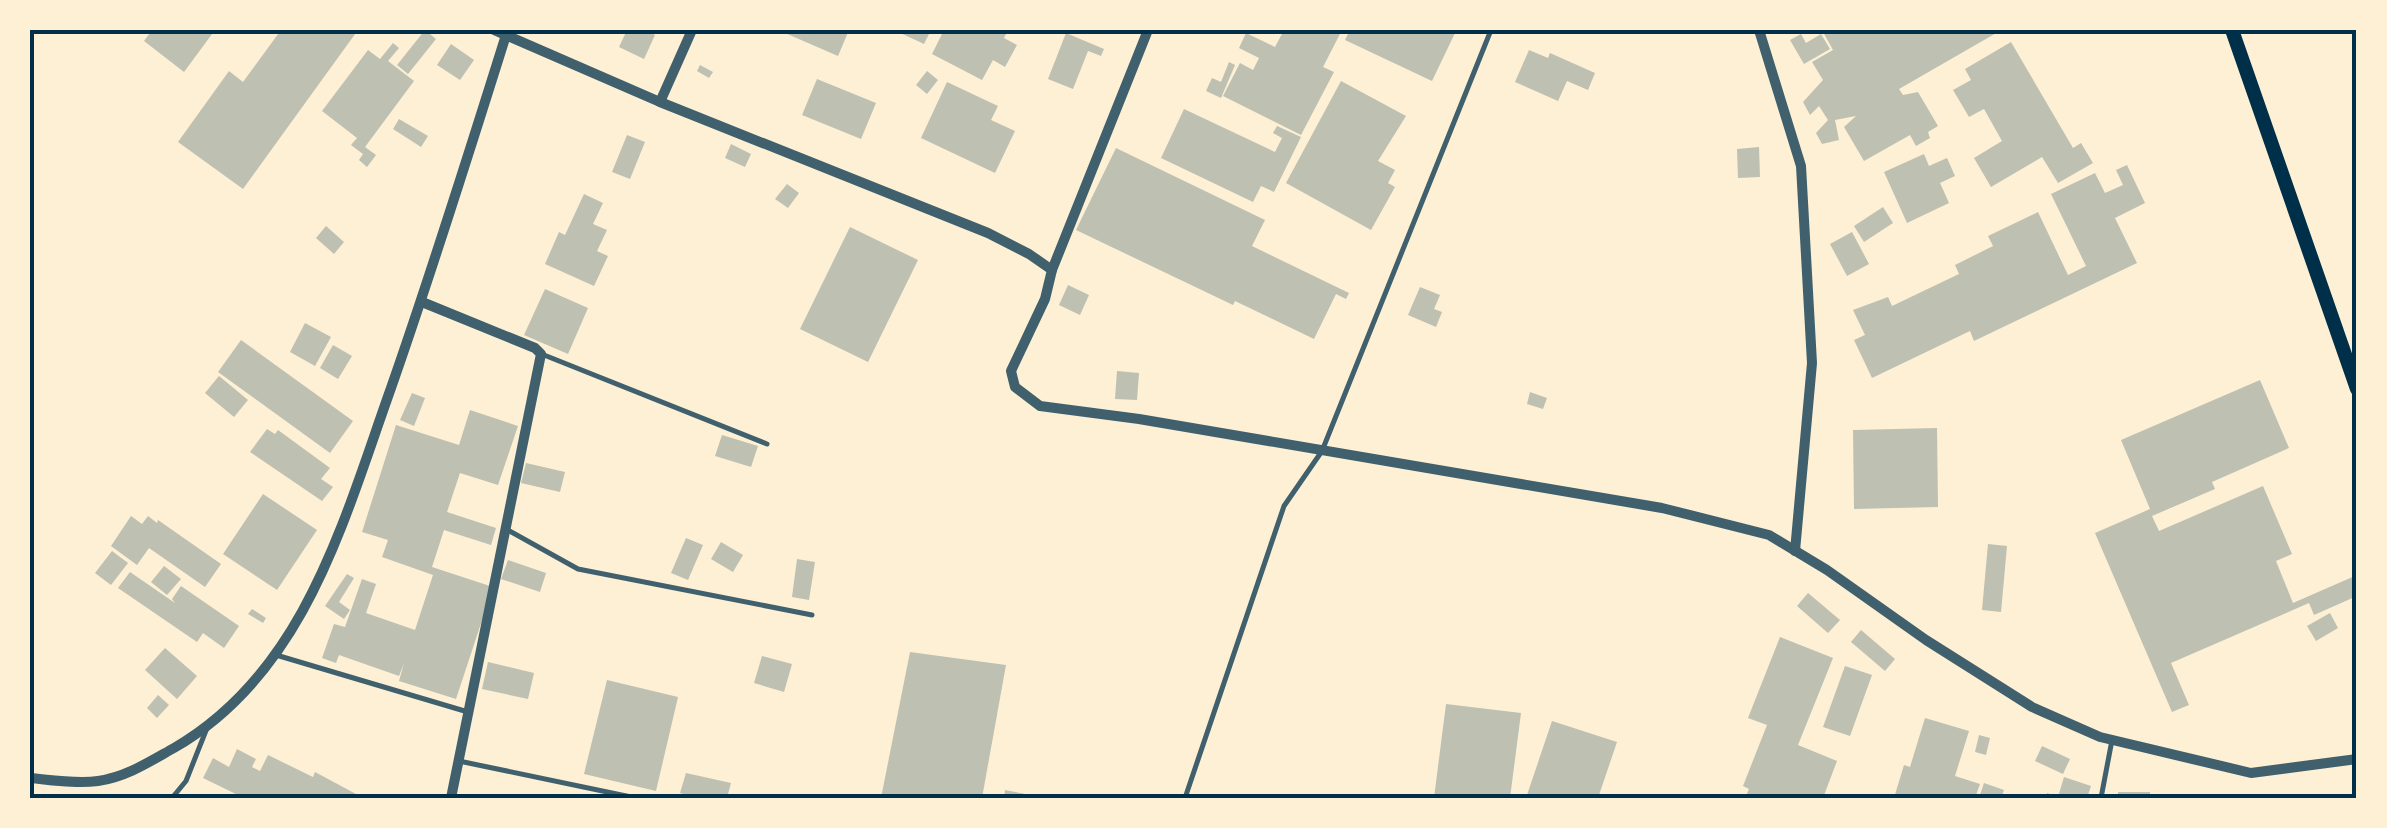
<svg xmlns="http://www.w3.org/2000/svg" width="2387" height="828" font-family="'IBM Plex Sans',sans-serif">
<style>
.building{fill:#bec0b2}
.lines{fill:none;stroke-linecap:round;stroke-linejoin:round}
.service{stroke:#3f606c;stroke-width:5}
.minor{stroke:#3f606c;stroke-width:10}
.secondary{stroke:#003049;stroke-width:14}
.neatline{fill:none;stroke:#003049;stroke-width:4}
</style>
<rect width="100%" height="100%" fill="#fdf0d5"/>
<g class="building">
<polygon points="152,30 215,30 184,72 144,41"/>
<polygon points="281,30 358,30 243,189 178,142 229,71 243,82"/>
<polygon points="425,30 436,39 408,74 397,65"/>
<polygon points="627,30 645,30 655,35 644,59 619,47"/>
<polygon points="778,30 849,30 838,56"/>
<polygon points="894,30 931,30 924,44"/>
<polygon points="944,30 1008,30 1004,38 1017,45 1005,67 993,60 982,80 932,54"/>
<polygon points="1284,30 1342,30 1323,67 1334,72 1301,135 1223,96 1240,63 1253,70 1259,58 1239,48 1246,33 1275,47"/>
<polygon points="1350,30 1450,30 1455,33 1432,81 1345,40"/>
<polygon points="1822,30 1996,30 1998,32 1899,89 1903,95 1918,92 1938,126 1928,132 1930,138 1916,146 1910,135 1864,161 1844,127 1856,116 1835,120 1839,140 1822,144 1816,133 1828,120 1819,106 1810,115 1803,102 1823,80 1812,62 1833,50"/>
<polygon points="1066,33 1104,49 1101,56 1088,51 1073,89 1048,79"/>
<polygon points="1801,34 1806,43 1821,34 1830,49 1804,64 1790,40"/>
<polygon points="2011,42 2073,148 2081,143 2093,163 2058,183 2042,157 1991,187 1974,158 2002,141 1984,109 1969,117 1953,90 1971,80 1965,69"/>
<polygon points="393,43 399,48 388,61 414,81 365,147 376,155 367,167 359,160 363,154 351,145 357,138 322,111 368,50 380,59"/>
<polygon points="451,44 474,60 460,80 437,65"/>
<polygon points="1529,50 1548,58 1550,53 1595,73 1588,90 1567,81 1558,101 1515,82"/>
<polygon points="1229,62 1235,65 1221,98 1206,91 1212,78 1221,82"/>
<polygon points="700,65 713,72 709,78 697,71"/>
<polygon points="927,71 938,80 927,94 916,85"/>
<polygon points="817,79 876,103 861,139 802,115"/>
<polygon points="1341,81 1406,116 1378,161 1395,170 1388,183 1395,187 1371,230 1286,183"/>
<polygon points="947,82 998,106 991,120 1015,131 995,173 921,138"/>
<polygon points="1184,109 1275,152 1282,138 1273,133 1277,126 1301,137 1274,192 1261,186 1253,202 1161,158"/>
<polygon points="399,119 428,136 421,147 393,129"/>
<polygon points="627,135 645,142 630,179 612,172"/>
<polygon points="731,144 751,154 745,167 725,158"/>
<polygon points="1759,147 1760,177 1738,178 1737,149"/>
<polygon points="1116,148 1265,220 1252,246 1349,293 1346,299 1336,294 1314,339 1235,301 1233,305 1076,230"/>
<polygon points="1924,154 1929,166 1947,158 1955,176 1940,183 1949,203 1907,223 1884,172"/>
<polygon points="2127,165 2145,203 2115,218 2137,263 1974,341 1970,331 1872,378 1854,340 1865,335 1853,310 1888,297 1892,306 1959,274 1955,265 1993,246 1988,236 2038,212 2068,275 2086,266 2051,194 2095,173 2105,193 2123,185 2116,170"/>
<polygon points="787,184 799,193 788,208 775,199"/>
<polygon points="584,194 603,203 593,224 607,230 597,251 608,256 594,286 545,264 559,232 565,235"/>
<polygon points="1883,207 1893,223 1864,242 1854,226"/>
<polygon points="326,226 344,242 334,254 316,238"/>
<polygon points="850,227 918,260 868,362 800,329"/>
<polygon points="1852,232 1869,264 1847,276 1830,244"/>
<polygon points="1068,285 1089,295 1080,315 1059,305"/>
<polygon points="1420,287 1440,295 1434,309 1442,312 1436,327 1408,315"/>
<polygon points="545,289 588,308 568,354 524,335"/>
<polygon points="305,323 331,337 315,366 290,352"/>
<polygon points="241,340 353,421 330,453 218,372"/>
<polygon points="333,345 352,356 338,379 320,368"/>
<polygon points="1117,371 1139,373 1137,400 1115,399"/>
<polygon points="219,376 248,400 234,417 205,393"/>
<polygon points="2260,380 2289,448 2212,482 2215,489 2152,516 2159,531 2263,486 2292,554 2276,561 2293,603 2357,575 2357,596 2314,615 2309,603 2171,663 2189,705 2172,712 2095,533 2150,509 2121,440"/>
<polygon points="1530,392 1547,398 1543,409 1527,404"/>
<polygon points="412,393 425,398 414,426 400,420"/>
<polygon points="470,410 518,426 498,485 460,473 447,512 496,528 491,545 444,530 432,567 493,587 456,699 399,681 404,663 399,676 339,655 336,663 322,658 334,624 345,627 362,579 376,584 366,613 415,630 433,575 382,557 388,540 362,532 396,425 459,445"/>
<polygon points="1937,428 1938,507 1854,509 1853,430"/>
<polygon points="267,429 275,434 278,430 330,468 321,479 333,487 322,501 250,452"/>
<polygon points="722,435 758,446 751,467 715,456"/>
<polygon points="526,463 565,472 560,492 521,483"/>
<polygon points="263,494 317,530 277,590 223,554"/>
<polygon points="131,516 142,524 148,516 157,523 158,520 221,564 205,587 149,548 137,565 111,546"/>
<polygon points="686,538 703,545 688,580 671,573"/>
<polygon points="721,542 743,555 733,572 711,559"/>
<polygon points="1988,544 2007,546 2001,612 1982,610"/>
<polygon points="112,551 128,563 111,585 95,573"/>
<polygon points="797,559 815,562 809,600 792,597"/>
<polygon points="508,560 546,573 540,592 501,579"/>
<polygon points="164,566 181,579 167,595 151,582"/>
<polygon points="130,572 175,603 172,599 181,586 239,626 224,648 203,633 197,642 118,588"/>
<polygon points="347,574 354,578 339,602 350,610 344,619 325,606"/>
<polygon points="1808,593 1840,620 1828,633 1797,606"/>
<polygon points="252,609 266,618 263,623 248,614"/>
<polygon points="2330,613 2338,628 2316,641 2307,626"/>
<polygon points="1861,630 1895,659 1885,671 1851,642"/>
<polygon points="1780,637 1833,658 1798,745 1837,761 1823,798 1745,798 1749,789 1743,786 1767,725 1748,718"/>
<polygon points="165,648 197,676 177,699 145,670"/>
<polygon points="910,652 1006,665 982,798 881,798"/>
<polygon points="762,656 792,664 784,692 754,683"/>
<polygon points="488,662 534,673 528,699 482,689"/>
<polygon points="1845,666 1872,675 1850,736 1823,727"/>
<polygon points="607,680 678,697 656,791 584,774"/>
<polygon points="158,695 169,705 157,718 147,708"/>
<polygon points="1446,704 1521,713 1510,798 1434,798"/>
<polygon points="1925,718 1969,731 1955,776 1980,784 1975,798 1894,798 1904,765 1910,767"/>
<polygon points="1552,721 1617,742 1598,798 1526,798"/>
<polygon points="1979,735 1990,738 1986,755 1975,752"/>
<polygon points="2042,746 2070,759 2063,774 2035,761"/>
<polygon points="237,749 256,759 252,767 260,771 268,755 313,777 315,772 356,794 355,798 244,798 203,778 213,758 229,767"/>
<polygon points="686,773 731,783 727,798 698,798 680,793"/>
<polygon points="2064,777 2091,786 2087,798 2046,798 2047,793 2058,797"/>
<polygon points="1984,783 2004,790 2001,798 1979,798"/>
<polygon points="1005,790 1036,796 1035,798 1004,798"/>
<rect x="2118" y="792" width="32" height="6"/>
</g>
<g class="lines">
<g class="service">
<polyline points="544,355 767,444"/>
<polyline points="506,529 578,569 812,615"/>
<polyline points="276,655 468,712"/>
<polyline points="459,761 636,798"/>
<polyline points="172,798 186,781 207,728"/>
<polyline points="1185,798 1284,506 1322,451 1491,30"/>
<polyline points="2101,798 2112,740"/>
</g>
<g class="minor">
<polyline points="494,30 660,102 988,233 1029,254 1052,270 1045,299 1011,371 1015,387 1040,406 1139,419 1662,508 1769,535 1827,570 1926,640 2032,707 2100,737 2251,773 2357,759"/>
<polyline points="1759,30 1801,166 1812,363 1795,551"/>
<polyline points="660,102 692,30"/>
<polyline points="1052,270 1148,30"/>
<polyline points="422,302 535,348 541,354 451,798"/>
<path d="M30 778C52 780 76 784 98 781 126 777 149 762 174 748 305 672 343 522 391 388 432 271 469 153 506 35"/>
</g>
<polyline class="secondary" points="2232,30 2357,389"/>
</g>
<rect width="2387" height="828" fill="none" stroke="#fdf0d5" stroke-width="65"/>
<rect x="32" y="32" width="2322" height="764" class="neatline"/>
</svg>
